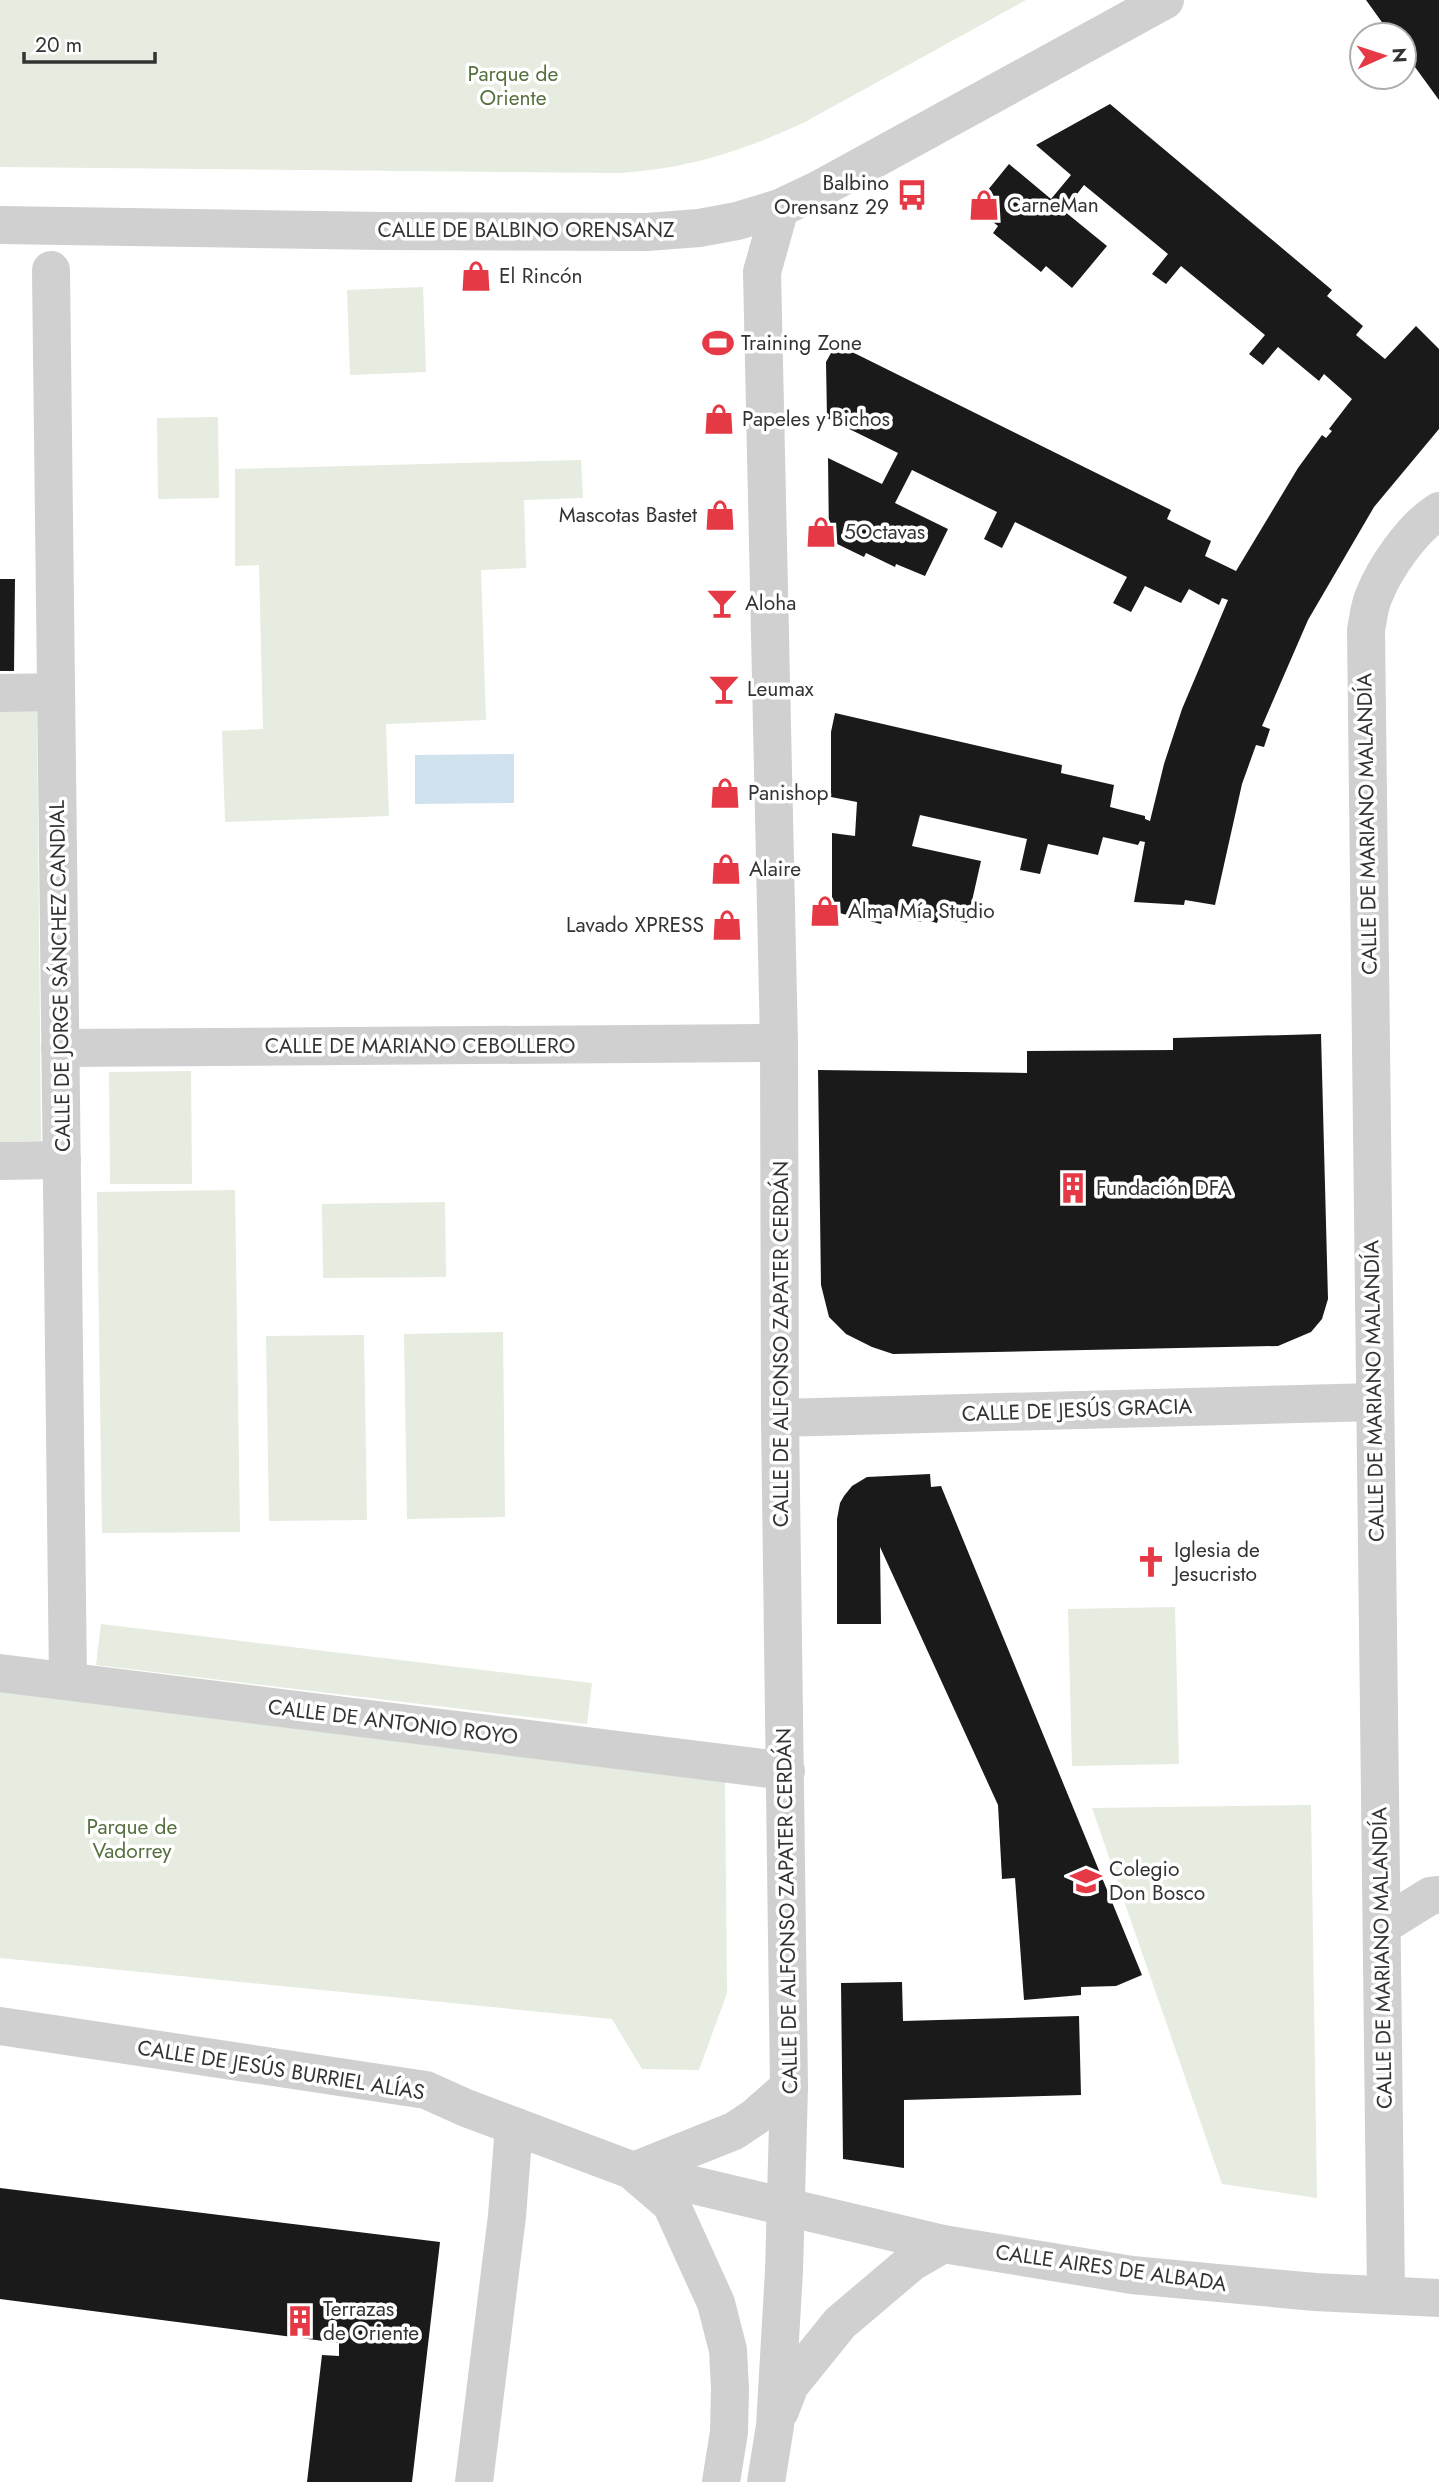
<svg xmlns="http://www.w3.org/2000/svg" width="1439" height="2482" font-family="Jost,sans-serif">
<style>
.green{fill:#e6ecdf}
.water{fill:#cfe2ee}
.building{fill:#1a1a1a}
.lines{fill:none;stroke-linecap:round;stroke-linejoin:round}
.minor{stroke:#d0d0d0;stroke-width:38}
.labels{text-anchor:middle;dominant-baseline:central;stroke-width:7;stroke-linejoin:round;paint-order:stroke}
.park-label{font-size:21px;fill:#56703f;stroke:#fff}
.poi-label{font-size:21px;fill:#333;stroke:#fff;text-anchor:start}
.street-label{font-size:21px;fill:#333;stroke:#fff}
</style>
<rect width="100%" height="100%" fill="#fff"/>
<g class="green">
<path d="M0 0H1026L805 122C743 151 688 169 619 173L0 167Z"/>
<polygon points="423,287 426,372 350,375 347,290"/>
<polygon points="218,417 219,498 158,499 157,418"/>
<polygon points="581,460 583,498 524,500 526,568 481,570 486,720 386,724 389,816 225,822 222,731 263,729 259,565 235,566 235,469"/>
<polygon points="0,708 37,708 41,1141 0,1142"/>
<polygon points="191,1071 192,1184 110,1184 109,1072"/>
<polygon points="235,1190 240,1532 102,1533 97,1192"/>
<polygon points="445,1202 446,1277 323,1278 322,1204"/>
<polygon points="503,1332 505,1517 407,1519 404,1334"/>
<polygon points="364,1335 367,1520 269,1521 266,1336"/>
<polygon points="1175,1607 1179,1764 1072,1766 1068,1609"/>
<polygon points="101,1624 592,1683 587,1724 96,1665"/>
<polygon points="0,1690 725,1779 727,1993 699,2070 642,2069 612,2019 0,1958"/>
<polygon points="1311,1805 1317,2198 1222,2184 1092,1808"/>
</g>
<polygon class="water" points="514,754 514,803 415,804 415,755"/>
<g class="building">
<polygon points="1366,0 1439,0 1439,100 1404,52 1404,35 1385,35 1389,32"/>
<polygon points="1110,104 1332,290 1327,296 1363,326 1356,335 1385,359 1416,326 1439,349 1439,429 1374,507 1308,620 1262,726 1270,729 1264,747 1256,745 1242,784 1215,905 1185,900 1184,905 1134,902 1145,842 1140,841 1138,845 1103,837 1098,855 1048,844 1040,874 1020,870 1027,839 920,815 912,846 981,861 967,923 939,916 937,923 922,919 921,922 884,913 881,924 832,911 832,833 855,836 857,802 831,797 831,732 835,713 1062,765 1061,773 1114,785 1110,807 1145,816 1145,819 1150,821 1164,764 1182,709 1228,600 1222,598 1219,605 1189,589 1181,603 1145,586 1131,612 1113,603 1127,577 1015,522 1002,548 984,539 997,512 912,470 895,503 948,529 925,576 896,564 895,567 866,553 864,557 829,540 828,458 882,484 898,453 827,418 826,362 836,344 1171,510 1167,519 1211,541 1205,556 1236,571 1298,468 1322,435 1326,438 1332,431 1329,429 1352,399 1324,374 1319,381 1278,347 1263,365 1249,354 1265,335 1181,266 1166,284 1152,274 1168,254 1084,185 1064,211 1107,246 1072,288 1046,266 1041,272 993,233 998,226 974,207 1009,164 1051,199 1071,175 1036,145"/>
<polygon points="0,579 15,579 14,671 0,671"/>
<polygon points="1321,1034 1328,1299 1322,1319 1311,1332 1278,1346 893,1354 872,1347 846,1334 829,1317 821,1285 818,1070 1027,1073 1027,1051 1173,1050 1173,1038"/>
<polygon points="930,1474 931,1487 941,1486 1142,1975 1116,1986 1081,1987 1081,1995 1024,2000 1015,1878 1002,1879 998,1805 880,1547 881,1624 837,1624 837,1519 840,1503 844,1496 852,1486 867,1477"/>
<polygon points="902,1982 903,2021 1079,2016 1081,2095 904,2100 904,2168 843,2159 841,1983"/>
<polygon points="0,2188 440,2242 412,2482 307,2482 322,2355 339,2356 339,2343 0,2299"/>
</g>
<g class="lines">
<g class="minor">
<polyline points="0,225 382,231 647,232 699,228 737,221 780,208 818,190 1165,0"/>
<polyline points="51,270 68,1681"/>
<polyline points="0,693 56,692"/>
<polyline points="60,1048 779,1043"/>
<polyline points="0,1161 62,1160"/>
<polyline points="780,1418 1375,1402"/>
<polyline points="0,1673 786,1771"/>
<polyline points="1382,1926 1430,1896 1439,1895"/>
<polyline points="0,2026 426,2090 466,2108 634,2171 943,2244 1132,2275 1315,2292 1439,2298"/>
<polyline points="634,2171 734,2131 755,2117 789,2087"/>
<polyline points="635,2173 671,2204 716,2303 728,2350 730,2389 729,2432 721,2482"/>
<path d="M1386 2295 1366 630C1368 620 1369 608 1373 598 1384 569 1412 528 1439 511"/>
<polyline points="780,2411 790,2385 840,2323 912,2262 943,2244"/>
<polyline points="474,2482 507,2216 514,2126"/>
<polyline points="766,2482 775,2426 784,2271 789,2087 780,1418 779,1043 762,272 780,208"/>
</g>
</g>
<defs>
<symbol id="bus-bare" viewBox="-9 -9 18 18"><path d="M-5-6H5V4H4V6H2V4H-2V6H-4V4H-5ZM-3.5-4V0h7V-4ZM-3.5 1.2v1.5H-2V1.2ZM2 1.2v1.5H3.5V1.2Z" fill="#e63946" stroke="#fff" stroke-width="2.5" paint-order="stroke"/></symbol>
<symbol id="shop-bare" viewBox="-9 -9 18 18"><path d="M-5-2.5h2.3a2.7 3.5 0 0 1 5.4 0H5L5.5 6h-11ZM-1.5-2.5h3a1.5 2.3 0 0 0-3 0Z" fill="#e63946" stroke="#fff" stroke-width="2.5" paint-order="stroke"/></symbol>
<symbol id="stadium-bare" viewBox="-9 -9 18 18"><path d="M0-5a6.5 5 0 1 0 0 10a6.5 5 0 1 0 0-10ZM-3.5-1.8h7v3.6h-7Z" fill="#e63946" stroke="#fff" stroke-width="2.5" paint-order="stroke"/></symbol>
<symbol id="bar-bare" viewBox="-9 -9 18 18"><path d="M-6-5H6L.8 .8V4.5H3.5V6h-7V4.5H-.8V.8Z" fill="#e63946" stroke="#fff" stroke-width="2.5" paint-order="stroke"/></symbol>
<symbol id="building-bare" viewBox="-9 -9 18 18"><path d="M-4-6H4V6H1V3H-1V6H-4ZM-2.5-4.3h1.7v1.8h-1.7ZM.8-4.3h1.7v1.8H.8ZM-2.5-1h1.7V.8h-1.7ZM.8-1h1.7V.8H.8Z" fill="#e63946" stroke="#fff" stroke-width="2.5" paint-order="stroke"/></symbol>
<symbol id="church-bare" viewBox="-9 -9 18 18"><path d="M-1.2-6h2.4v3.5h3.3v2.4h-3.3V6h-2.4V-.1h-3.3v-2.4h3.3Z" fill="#e63946" stroke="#fff" stroke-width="2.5" paint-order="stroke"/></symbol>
<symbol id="school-bare" viewBox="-9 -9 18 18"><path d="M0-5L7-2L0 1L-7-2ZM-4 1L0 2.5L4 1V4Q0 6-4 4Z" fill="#e63946" stroke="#fff" stroke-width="2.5" paint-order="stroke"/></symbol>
</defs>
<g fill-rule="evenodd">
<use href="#bus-bare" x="890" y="173" width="44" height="44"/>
<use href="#shop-bare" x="962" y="183" width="44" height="44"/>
<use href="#shop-bare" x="454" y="254" width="44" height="44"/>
<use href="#stadium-bare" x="696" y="321" width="44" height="44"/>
<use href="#shop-bare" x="697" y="397" width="44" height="44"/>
<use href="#shop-bare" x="698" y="493" width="44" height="44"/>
<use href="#shop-bare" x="799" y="510" width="44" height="44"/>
<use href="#bar-bare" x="700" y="581" width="44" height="44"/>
<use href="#bar-bare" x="702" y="667" width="44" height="44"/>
<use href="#shop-bare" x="703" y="771" width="44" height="44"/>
<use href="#shop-bare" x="704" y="847" width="44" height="44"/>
<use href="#shop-bare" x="803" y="889" width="44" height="44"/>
<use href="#shop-bare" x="705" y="903" width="44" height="44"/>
<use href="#building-bare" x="1051" y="1166" width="44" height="44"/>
<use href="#church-bare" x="1129" y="1540" width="44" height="44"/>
<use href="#school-bare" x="1064" y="1859" width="44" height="44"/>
<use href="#building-bare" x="278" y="2299" width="44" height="44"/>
</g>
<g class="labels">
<g class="park-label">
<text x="513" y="74">Parque de<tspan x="513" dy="24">Oriente</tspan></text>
<text x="132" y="1827">Parque de<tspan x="132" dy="24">Vadorrey</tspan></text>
</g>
<g class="poi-label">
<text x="889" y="183" text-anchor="end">Balbino<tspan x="889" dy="24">Orensanz 29</tspan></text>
<text x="1007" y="205">CarneMan</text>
<text x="499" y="276">El Rincón</text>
<text x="741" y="343">Training Zone</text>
<text x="742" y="419">Papeles y Bichos</text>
<text x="697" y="515" text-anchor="end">Mascotas Bastet</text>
<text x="844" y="532">5Octavas</text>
<text x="745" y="603">Aloha</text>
<text x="747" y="689">Leumax</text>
<text x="748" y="793">Panishop</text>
<text x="749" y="869">Alaire</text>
<text x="848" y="911">Alma Mía Studio</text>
<text x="704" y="925" text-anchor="end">Lavado XPRESS</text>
<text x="1096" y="1188">Fundación DFA</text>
<text x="1174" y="1550">Iglesia de<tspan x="1174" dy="24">Jesucristo</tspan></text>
<text x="1109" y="1869">Colegio<tspan x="1109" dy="24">Don Bosco</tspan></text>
<text x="323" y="2309">Terrazas<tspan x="323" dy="24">de Oriente</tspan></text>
</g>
<g class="street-label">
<text x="526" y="230">CALLE DE BALBINO ORENSANZ</text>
<text transform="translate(1367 824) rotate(-91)">CALLE DE MARIANO MALANDÍA</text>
<text transform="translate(60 976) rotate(-91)">CALLE DE JORGE SÁNCHEZ CANDIAL</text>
<text x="420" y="1046">CALLE DE MARIANO CEBOLLERO</text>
<text transform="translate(781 1344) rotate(-90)">CALLE DE ALFONSO ZAPATER CERDÁN</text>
<text transform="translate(1374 1391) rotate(-91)">CALLE DE MARIANO MALANDÍA</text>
<text transform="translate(1077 1410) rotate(-2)">CALLE DE JESÚS GRACIA</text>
<text transform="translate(393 1722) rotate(7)">CALLE DE ANTONIO ROYO</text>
<text transform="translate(787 1911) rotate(-91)">CALLE DE ALFONSO ZAPATER CERDÁN</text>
<text transform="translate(1382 1958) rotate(-91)">CALLE DE MARIANO MALANDÍA</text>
<text transform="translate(281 2070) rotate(9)">CALLE DE JESÚS BURRIEL ALÍAS</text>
<text transform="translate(1111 2268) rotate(8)">CALLE AIRES DE ALBADA</text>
</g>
</g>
<g transform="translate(1383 56) rotate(87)"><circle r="33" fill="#ffffff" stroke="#adadad" stroke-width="2"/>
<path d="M0-5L12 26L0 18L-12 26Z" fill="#e63946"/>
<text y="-10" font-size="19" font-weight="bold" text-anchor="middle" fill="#333333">N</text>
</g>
<path d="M24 52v10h131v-10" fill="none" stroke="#333333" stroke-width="3.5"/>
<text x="35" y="52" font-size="21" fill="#333333" stroke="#ffffff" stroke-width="5" paint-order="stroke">20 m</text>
</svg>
